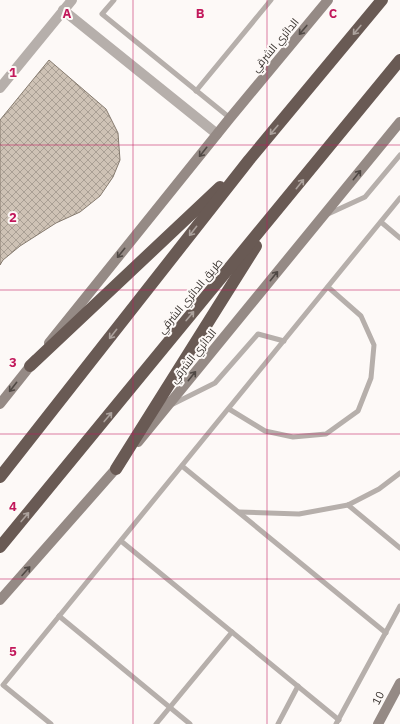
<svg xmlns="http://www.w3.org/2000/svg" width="400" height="724" font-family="'IBM Plex Sans',Cairo,sans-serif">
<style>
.building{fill:url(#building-cross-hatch);stroke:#867b6f}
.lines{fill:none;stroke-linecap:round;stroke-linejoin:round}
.lane{stroke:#b6afab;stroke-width:5}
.street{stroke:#b6afab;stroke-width:10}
.secondary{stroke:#958a85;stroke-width:10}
.highway{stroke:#695a54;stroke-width:12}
.oneway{stroke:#4f4844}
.oneway2{stroke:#aca29d}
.grid{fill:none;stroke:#c2185b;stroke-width:1;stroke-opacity:0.55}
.labels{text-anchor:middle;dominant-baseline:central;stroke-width:4;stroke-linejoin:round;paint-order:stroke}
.street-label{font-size:11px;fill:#3e3834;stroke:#fdf9f7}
.grid-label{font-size:13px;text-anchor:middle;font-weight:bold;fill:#c2185b;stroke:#fdf9f7;stroke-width:4;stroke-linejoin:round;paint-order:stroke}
</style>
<defs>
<pattern id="building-cross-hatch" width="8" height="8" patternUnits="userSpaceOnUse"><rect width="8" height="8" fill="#cec2b5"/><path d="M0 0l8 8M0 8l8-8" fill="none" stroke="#a99f94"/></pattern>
</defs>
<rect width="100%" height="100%" fill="#fdf9f7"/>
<polygon class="building" points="49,60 106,109 118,133 120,160 113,177 100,196 80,212 56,223 20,246 3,260 0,265 0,120"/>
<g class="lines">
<g class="lane">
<polyline points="114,0 102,14 230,118"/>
<polyline points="196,91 271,0"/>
<polyline points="328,214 365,197 400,155"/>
<polyline points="381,222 400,238"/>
<polyline points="173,404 215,383 258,334 284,341"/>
<polyline points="229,409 265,431 293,437 326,434 358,411 371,378 374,345 361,316 328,287"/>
<polyline points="182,466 386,633"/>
<polyline points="348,505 400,548"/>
<polyline points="239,512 299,514 348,505 379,489 400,473"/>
<polyline points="121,541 339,720"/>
<polyline points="59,616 190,724"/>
<polyline points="51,724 3,685 400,198"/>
<polyline points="156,724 232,632"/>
<polyline points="278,724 298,686"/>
<polyline points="336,724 400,606"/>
</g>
<g class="street">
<polyline points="63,10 217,134"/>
<polyline points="0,88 72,0"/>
</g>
<g class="secondary">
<polyline points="49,343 230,118 328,0"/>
<polyline points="0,404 35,360"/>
<polyline points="138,442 400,122"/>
<polyline points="0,600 120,464"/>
<polyline points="378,724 400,683"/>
</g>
<g class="highway">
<polyline points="30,366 220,187"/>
<polyline points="116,469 256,246"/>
<polyline points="0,477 249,160 382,0"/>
<polyline points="0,547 400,60"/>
</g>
</g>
<defs><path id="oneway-shaft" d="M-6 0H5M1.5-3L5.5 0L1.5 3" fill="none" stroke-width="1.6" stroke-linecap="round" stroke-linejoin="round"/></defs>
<g class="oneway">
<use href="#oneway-shaft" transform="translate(303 30) rotate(130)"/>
<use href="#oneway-shaft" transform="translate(203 152) rotate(129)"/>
<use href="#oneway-shaft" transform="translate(357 175) rotate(-51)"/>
<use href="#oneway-shaft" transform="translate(121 253) rotate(129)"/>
<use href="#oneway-shaft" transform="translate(274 276) rotate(-51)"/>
<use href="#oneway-shaft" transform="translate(192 376) rotate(-51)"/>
<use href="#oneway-shaft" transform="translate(13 387) rotate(128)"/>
<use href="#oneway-shaft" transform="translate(26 571) rotate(-48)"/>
</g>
<g class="oneway2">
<use href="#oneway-shaft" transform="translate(357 30) rotate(130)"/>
<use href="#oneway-shaft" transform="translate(274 130) rotate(130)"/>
<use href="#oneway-shaft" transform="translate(300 184) rotate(-51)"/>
<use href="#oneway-shaft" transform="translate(193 231) rotate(128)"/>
<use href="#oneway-shaft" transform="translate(190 316) rotate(-50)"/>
<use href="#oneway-shaft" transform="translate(113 334) rotate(128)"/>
<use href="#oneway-shaft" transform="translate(108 417) rotate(-50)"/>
<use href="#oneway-shaft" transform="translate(25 517) rotate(-50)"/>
</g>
<path class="grid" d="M133 0V724M267 0V724M0 145H400M0 290H400M0 434H400M0 579H400"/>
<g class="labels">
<g class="street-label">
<text transform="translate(275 45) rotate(-50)">الدائري الشرقي</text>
<text transform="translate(190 296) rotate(-50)">طريق الدائري الشرقي</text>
<text transform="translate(193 356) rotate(-51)">الدائري الشرقي</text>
<text transform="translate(378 698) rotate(-62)">10</text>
</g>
</g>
<g class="grid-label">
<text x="67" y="18">A</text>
<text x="200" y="18">B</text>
<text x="333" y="18">C</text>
<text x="13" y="77">1</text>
<text x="13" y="222">2</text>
<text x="13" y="367">3</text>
<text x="13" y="511">4</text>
<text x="13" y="656">5</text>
</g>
</svg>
